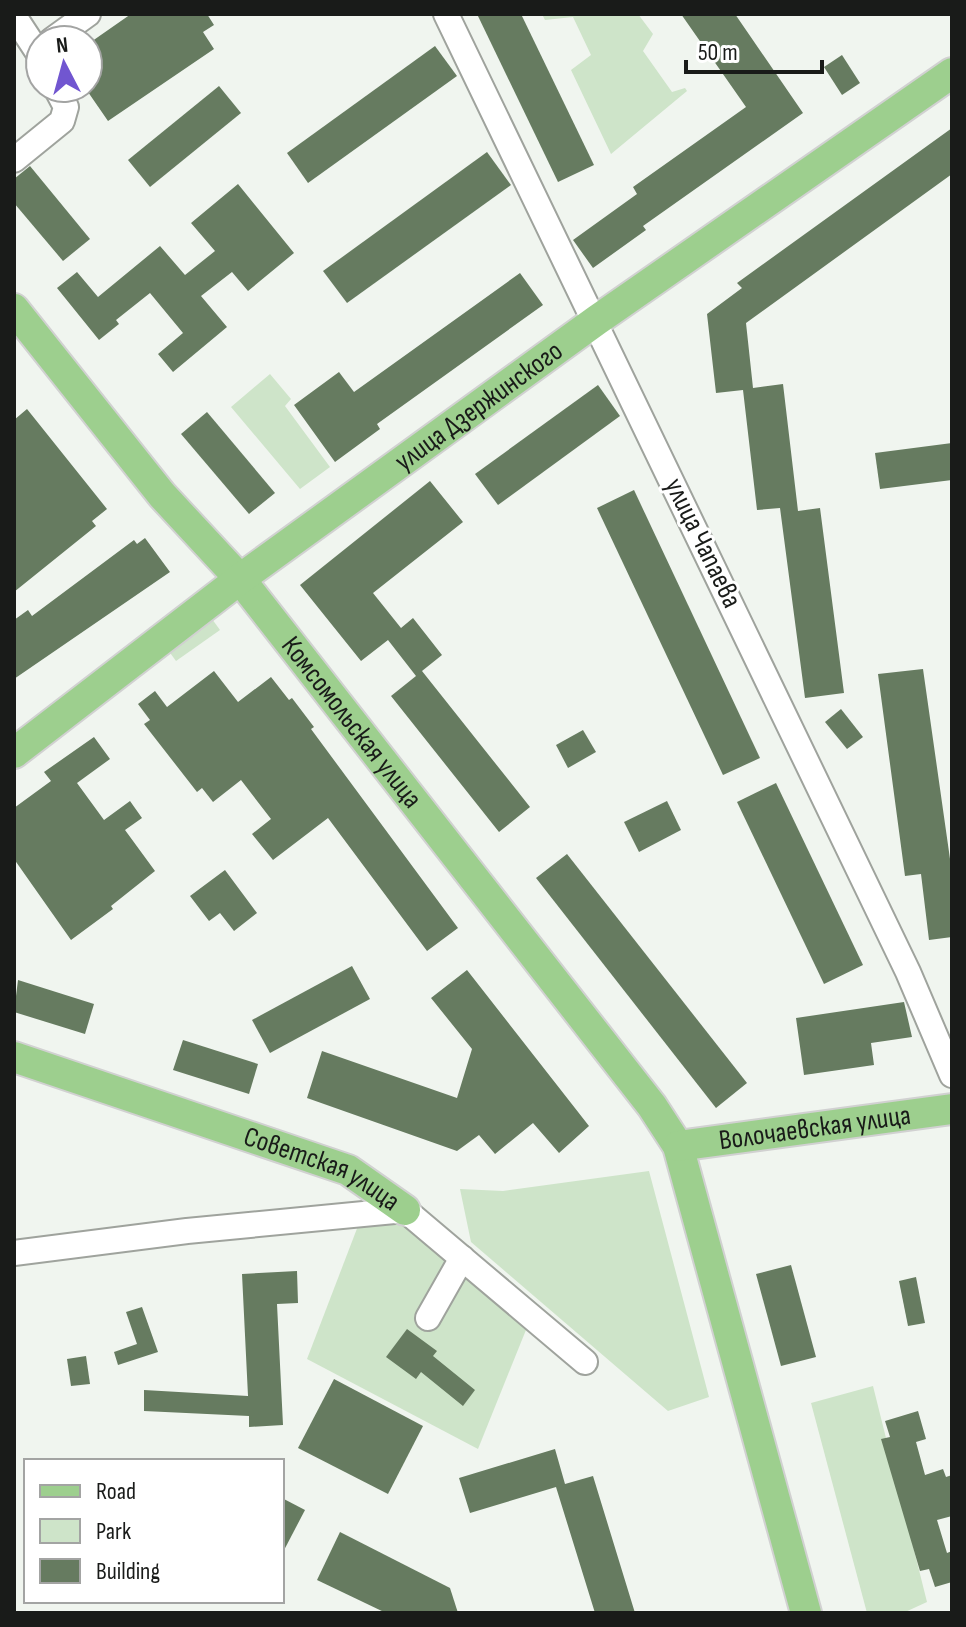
<svg xmlns="http://www.w3.org/2000/svg" width="966" height="1627" font-family="'Sofia Sans Condensed',sans-serif">
<style>
.green{fill:#cee4c9}
.building{fill:#667b60}
.lines{fill:none;stroke-linecap:round;stroke-linejoin:round}
.minor-casing{stroke:#9fa39d;stroke-width:28}
.major-casing{stroke:#d1d1d1;stroke-width:34}
.minor{stroke:#fff;stroke-width:24}
.major{stroke:#9dcf8e;stroke-width:30}
.labels{text-anchor:middle;dominant-baseline:central;stroke-width:6;stroke-linejoin:round;paint-order:stroke}
.street-label{font-size:28px;fill:#191b19;stroke:#fff}
</style>
<rect width="100%" height="100%" fill="#f0f5ef"/>
<g class="green">
<polygon points="542,14 638,14 653,34 643,51 672,92 685,88 687,91 611,154 571,70 591,55 573,17 545,20"/>
<polygon points="270,374 291,399 285,406 330,467 300,489 231,407"/>
<polygon points="212,619 220,630 176,661 168,650"/>
<polygon points="649,1171 709,1397 668,1411 471,1242 460,1189 503,1191"/>
<polygon points="371,1192 530,1320 478,1449 307,1359"/>
<polygon points="873,1386 927,1602 903,1613 867,1613 811,1403"/>
</g>
<g class="building">
<polygon points="131,14 207,14 214,25 203,32 214,49 108,121 88,92 88,44"/>
<polygon points="477,14 521,14 594,165 558,182"/>
<polygon points="681,14 735,14 803,113 643,226 646,230 593,268 573,240 637,194 633,187 746,107"/>
<polygon points="435,46 457,76 308,183 287,153"/>
<polygon points="842,55 860,83 842,95 824,67"/>
<polygon points="219,86 241,113 150,187 128,160"/>
<polygon points="952,128 952,174 746,323 753,388 783,384 798,511 820,508 844,693 805,698 780,508 757,510 743,390 716,393 707,314 742,288 737,283"/>
<polygon points="487,152 511,185 347,303 323,271"/>
<polygon points="30,166 90,239 63,261 14,203 14,179"/>
<polygon points="238,184 294,253 248,291 232,272 201,296 227,327 173,372 158,354 183,333 150,293 116,320 119,324 99,340 57,288 77,272 98,297 160,246 185,275 215,251 191,223"/>
<polygon points="520,273 543,305 377,424 380,429 335,462 294,405 339,372 354,392"/>
<polygon points="598,385 620,416 498,505 475,474"/>
<polygon points="27,409 107,509 92,521 96,526 14,592 14,420"/>
<polygon points="207,412 275,493 249,514 181,434"/>
<polygon points="952,443 952,480 880,489 875,453"/>
<polygon points="430,481 463,522 373,593 401,628 413,618 442,655 422,671 530,807 499,832 391,696 416,676 388,640 361,661 300,585"/>
<polygon points="634,490 760,758 723,775 597,508"/>
<polygon points="145,538 170,572 14,679 14,620 28,610 32,616 134,540 137,544"/>
<polygon points="923,669 952,873 952,937 929,940 921,874 905,876 878,674"/>
<polygon points="214,671 238,702 271,677 289,700 292,698 314,727 311,729 458,928 427,951 328,818 273,860 252,834 271,819 241,780 213,802 202,788 197,792 144,724 150,720 138,704 155,691 167,707"/>
<polygon points="841,709 863,737 847,749 825,722"/>
<polygon points="583,730 596,752 568,768 556,745"/>
<polygon points="94,737 110,759 77,783 104,820 130,801 142,818 125,830 155,871 111,906 113,909 71,940 14,859 14,808 51,781 44,772"/>
<polygon points="776,783 863,965 824,984 737,802"/>
<polygon points="667,801 681,830 639,852 624,822"/>
<polygon points="567,854 747,1083 716,1108 536,878"/>
<polygon points="225,870 257,913 234,931 220,913 209,921 190,896"/>
<polygon points="352,966 370,999 270,1053 252,1020"/>
<polygon points="467,970 589,1126 559,1153 533,1123 495,1154 479,1135 457,1151 307,1098 322,1051 457,1098 472,1049 431,998"/>
<polygon points="18,980 94,1004 85,1034 14,1012"/>
<polygon points="904,1002 912,1037 871,1043 874,1065 804,1075 796,1018"/>
<polygon points="183,1040 258,1064 249,1094 173,1070"/>
<polygon points="791,1265 816,1357 781,1366 756,1274"/>
<polygon points="297,1271 298,1303 277,1304 283,1425 249,1427 249,1416 144,1411 144,1390 248,1396 242,1274"/>
<polygon points="916,1277 925,1323 908,1326 899,1281"/>
<polygon points="142,1307 158,1352 118,1365 114,1352 137,1344 126,1312"/>
<polygon points="407,1329 437,1351 433,1356 475,1390 463,1406 421,1372 416,1379 386,1357"/>
<polygon points="86,1356 90,1384 71,1386 67,1359"/>
<polygon points="334,1379 423,1426 388,1494 298,1448"/>
<polygon points="918,1411 926,1439 916,1442 925,1475 943,1469 946,1477 952,1475 952,1516 937,1520 947,1553 952,1551 952,1582 935,1587 929,1569 920,1571 881,1439 890,1437 885,1421"/>
<polygon points="555,1449 565,1484 593,1476 635,1613 595,1613 556,1487 470,1513 459,1478"/>
<polygon points="282,1498 305,1510 282,1554"/>
<polygon points="340,1532 450,1588 458,1613 386,1613 317,1580"/>
</g>
<g class="lines">
<defs>
<g id="minor">
<polyline points="446,14 908,972 952,1075"/>
<polyline points="14,16 37,51"/>
<polyline points="52,40 88,14"/>
<polyline points="14,160 62,121 66,107 56,88"/>
<polyline points="14,1253 187,1231 405,1210 585,1362"/>
<polyline points="428,1318 462,1258"/>
</g>
<g id="major">
<path id="s1" d="M14 309 162 495 240 579 652 1106 678 1146 806 1613"/>
<path id="s2" d="M14 753 240 579 597 320 952 73"/>
<path id="s3" d="M14 1057 348 1170 405 1210"/>
<path id="s4" d="M678 1146 952 1109"/>
</g>
</defs>
<use href="#minor" class="minor-casing"/>
<use href="#major" class="major-casing"/>
<use href="#minor" class="minor"/>
<use href="#major" class="major"/>
</g>
<g class="labels">
<g class="street-label">
<text stroke="none"><textPath href="#s2" startOffset="580">улица Дзержинского</textPath></text>
<text transform="translate(703 543) rotate(64)">улица Чапаева</text>
<text stroke="none"><textPath href="#s1" startOffset="534">Комсомольская улица</textPath></text>
<text stroke="none"><textPath href="#s4" startOffset="138">Волочаевская улица</textPath></text>
<text stroke="none"><textPath href="#s3" startOffset="328">Советская улица</textPath></text>
</g>
</g>
<rect width="966" height="1627" fill="none" stroke="#191b19" stroke-width="32"/>
<rect x="24" y="1459" width="260" height="144" fill="#ffffff" stroke="#a3a4a3" stroke-width="2"/>
<rect x="40" y="1485" width="40" height="12" fill="#9dcf8e" stroke="#a3a4a3" stroke-width="2"/>
<text x="96" y="1499" font-size="24" fill="#191b19">Road</text>
<rect x="40" y="1519" width="40" height="24" fill="#cee4c9" stroke="#a3a4a3" stroke-width="2"/>
<text x="96" y="1539" font-size="24" fill="#191b19">Park</text>
<rect x="40" y="1559" width="40" height="24" fill="#667b60" stroke="#a3a4a3" stroke-width="2"/>
<text x="96" y="1579" font-size="24" fill="#191b19">Building</text>
<g transform="translate(64 64) rotate(354)"><circle r="38" fill="#ffffff" stroke="#a3a4a3" stroke-width="2"/>
<path d="M0-6L14 30L0 20L-14 30Z" fill="#7156d0"/>
<text y="-12" font-size="22" font-weight="bold" text-anchor="middle" fill="#191b19">N</text>
</g>
<path d="M686 60v12h136v-12" fill="none" stroke="#191b19" stroke-width="4"/>
<text x="698" y="60" font-size="24" fill="#191b19" stroke="#ffffff" stroke-width="6" paint-order="stroke">50 m</text>
</svg>
